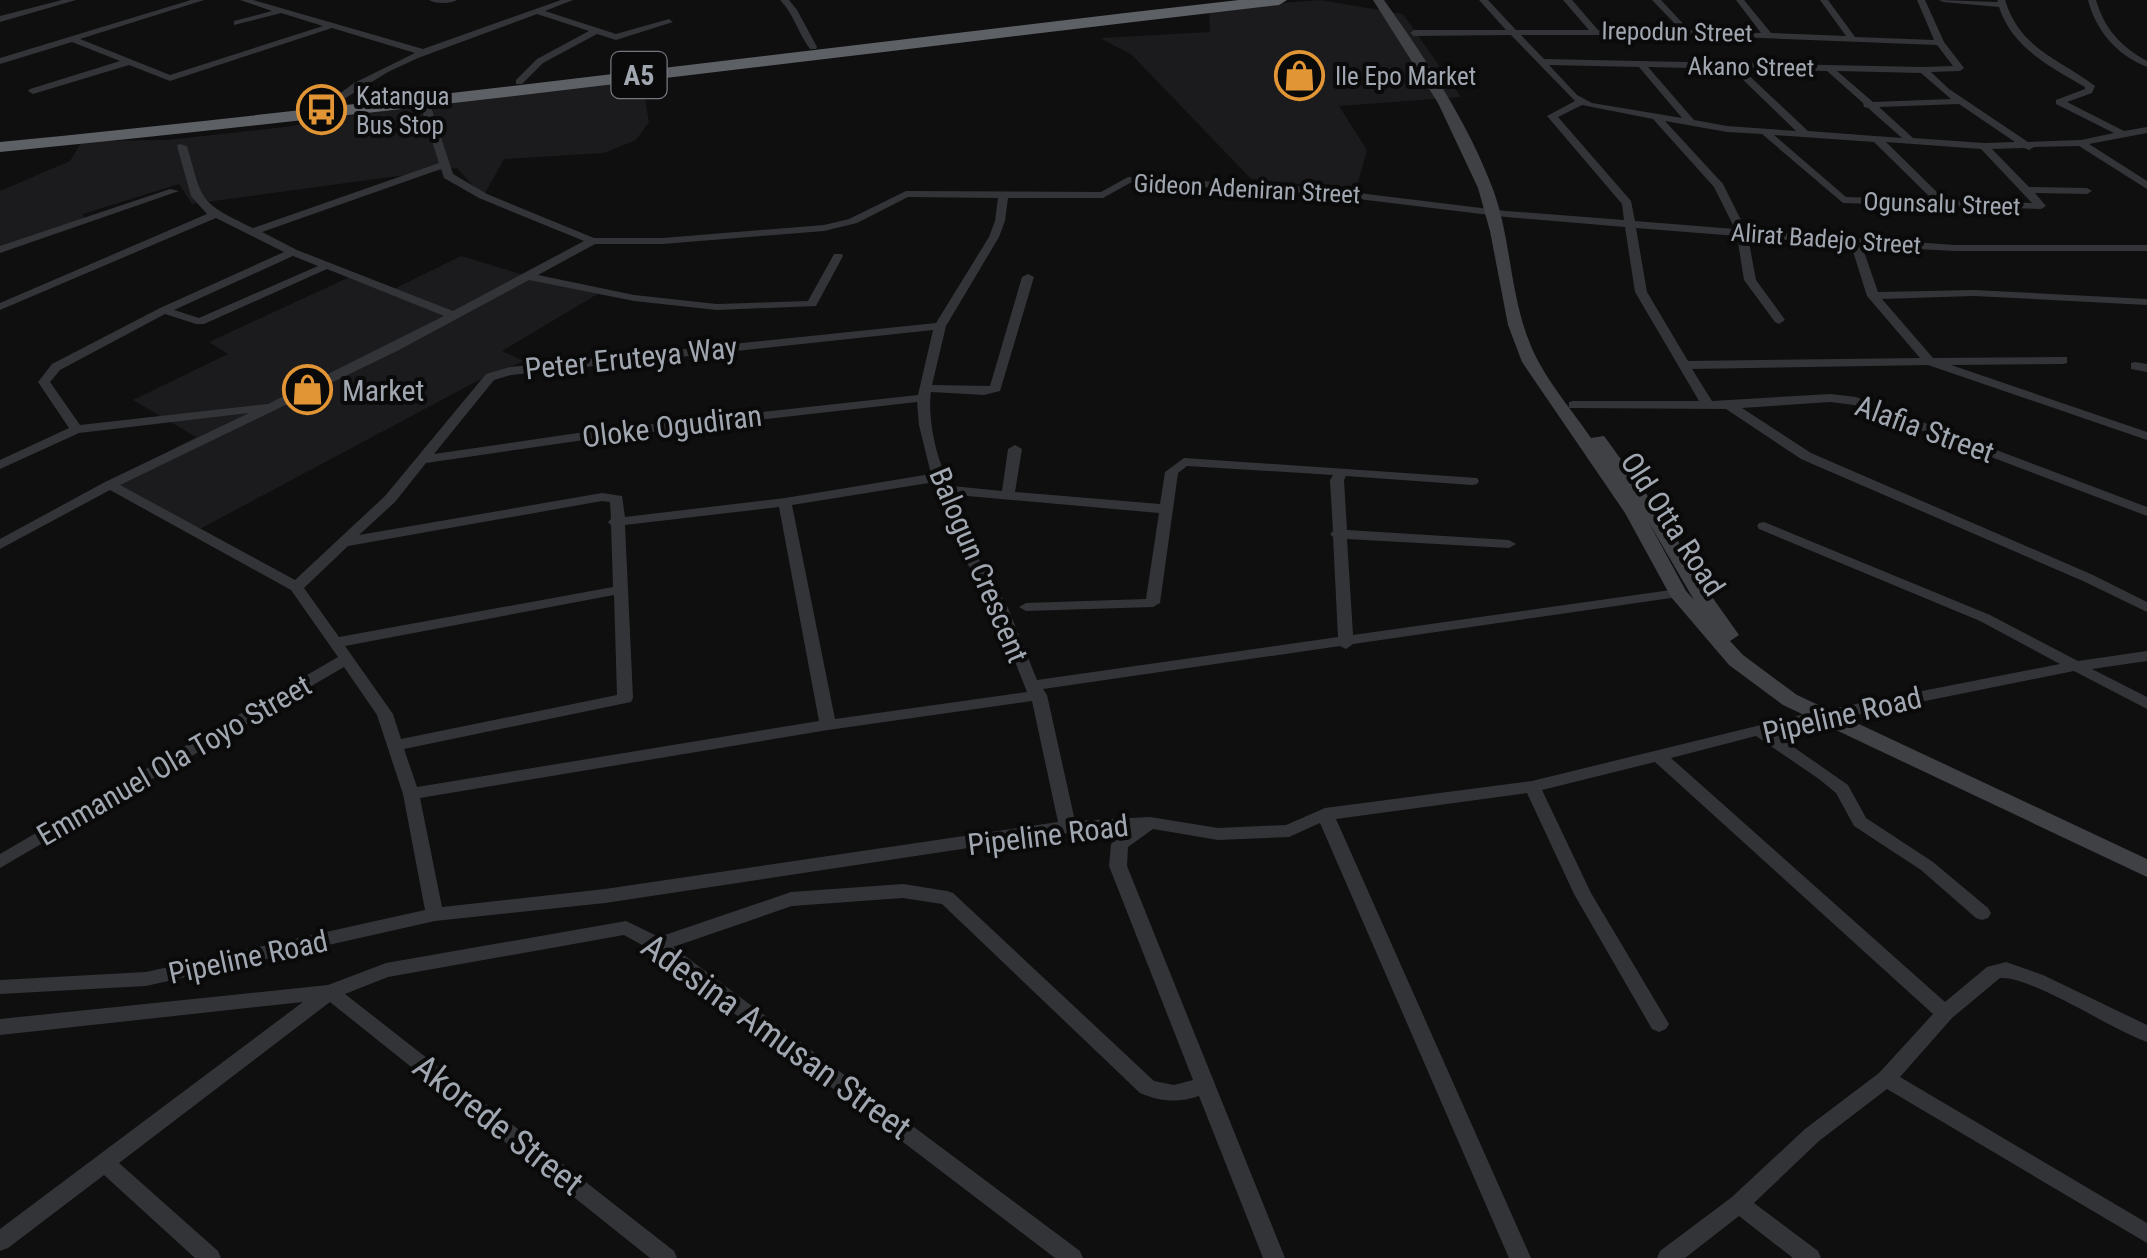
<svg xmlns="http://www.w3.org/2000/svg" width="2147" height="1258" font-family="'Roboto Condensed',sans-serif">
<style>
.built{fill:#1b1b1d}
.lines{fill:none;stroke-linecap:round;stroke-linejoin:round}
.street{fill:#323437;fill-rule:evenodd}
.secondary{fill:#3f4145;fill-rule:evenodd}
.highway{fill:#5d6065;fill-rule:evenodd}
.labels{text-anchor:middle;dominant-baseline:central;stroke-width:8;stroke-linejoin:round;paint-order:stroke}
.far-street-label{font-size:25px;fill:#a1a7b0;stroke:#0a0a0b}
.far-poi-label{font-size:25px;fill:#a1a7b0;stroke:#0a0a0b;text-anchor:start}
.shield{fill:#0a0a0b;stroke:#74787e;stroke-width:2.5}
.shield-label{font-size:28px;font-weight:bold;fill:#a1a7b0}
.street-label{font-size:30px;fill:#a1a7b0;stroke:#0a0a0b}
.poi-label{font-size:30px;fill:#a1a7b0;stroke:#0a0a0b;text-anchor:start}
.near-street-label{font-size:35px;fill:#a1a7b0;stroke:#0a0a0b}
</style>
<rect width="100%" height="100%" fill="#0f0f10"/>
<g class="built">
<polygon points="1320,0 1403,14 1461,97 1339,106 1367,150 1356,190 1251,179 1132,55 1100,38 1210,32 1209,9"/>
<polygon points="619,79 667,80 645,99 649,122 636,140 604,153 504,159 483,197 457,168 192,204 179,184 83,214 84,220 0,248 0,191 70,161 82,141 167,140 285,127 393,108"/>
<polygon points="461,256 527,276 601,292 502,351 524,361 479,380 196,531 105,485 196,437 133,400 228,354 209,342 356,274 394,289"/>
</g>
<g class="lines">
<g class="street">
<polygon points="62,0 76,0 0,22 0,16"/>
<polygon points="191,0 204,0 80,39 170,75 323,26 281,13 234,25 234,21 272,11 240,0 253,0 423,49 561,0 573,0 545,11 616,34 669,19 673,22 616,40 597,34 543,63 522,84 516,84 516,80 537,59 589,31 537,14 418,58 388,72 334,105 329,102 331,100 354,83 415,53 332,28 170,81 129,65 33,94 28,91 30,89 120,61 72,42 0,64 0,58"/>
<path d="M429 0H457C451 4 435 4 429 0Z"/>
<path d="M780 0H789L797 10 817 47 816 49H810C798 33 794 14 780 0Z"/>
<path d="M1479 0H1488L1516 30H1589L1563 0H1572L1598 30 1680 29 1652 0H1661L1689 30 1761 33 1736 0H1744L1771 33 1846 36 1820 0H1828L1855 37 1934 40 1917 0H1925L1944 42 1964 68 1960 71 1931 72 1949 89 2028 142 2081 140 2114 133 2056 104V100L2085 89V87C2051 67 2012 48 1999 7L1943 2 1939 0 1998 2 1997 0H2005C2021 50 2057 57 2095 86L2092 93 2067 102 2124 131 2147 127V133L2089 144 2147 181V189L2079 146 2034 147 2029 150 2024 148 1992 149 2029 187 2087 188 2092 191 2087 194 2035 193 2046 206 2041 209 1843 203 1762 134 1727 132 1665 121 1723 184 1746 230 1955 245H2147V251H1955L1862 246 1878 292 1974 290 2147 299V305L1974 296 1882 299 1933 358 2067 357V363L2063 364 1951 365 2147 432V440L1928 365 1692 369 1712 401 1830 394 1856 397 2147 507V516L1854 405 1830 402 1742 408 1811 453 2093 575 2147 602V612L2083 581 1801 459 1726 409 1569 408V402L1573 401H1699L1635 292 1625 227 1506 217 1309 193 1130 183 1103 198H1008L1005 221 999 237 946 326 932 385 990 386 1022 277 1028 274 1034 277 1000 391 984 395 931 392C927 417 937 466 952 486L1002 491 1008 449 1015 445 1022 449 1015 492 1160 504 1165 472 1184 458 1477 478 1479 481 1477 484 1472 485 1346 476 1344 480 1347 530 1509 540 1516 544 1509 548 1347 539 1353 635 1678 589 1685 593 1678 597 1353 644 1346 649 1340 646 1043 689 1047 695 1075 821 1150 817 1218 828 1286 825 1325 808 1532 781 1805 714 2060 664 1980 621 1759 529 1757 526 1759 523 1764 522 1990 615 2078 661 2147 651V661L2092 669 2147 697V709L2074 671 1772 732 1848 785 1866 818 1933 862 1988 908 1991 913 1988 918 1982 920 1976 918 1921 870 1854 826 1836 793 1819 779 1756 736 1671 758 1945 1002 1987 967 2006 962 2043 975 2147 1025V1042C2112 1030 2030 975 2000 978L1952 1018 1900 1077 2147 1223V1243L1887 1089 1819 1141 1754 1203 1818 1251 1821 1258H1793L1739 1216 1685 1258H1657L1660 1251 1732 1197 1805 1129 1879 1073 1933 1014 1655 762 1542 790 1591 893 1669 1024 1666 1029 1659 1032 1652 1029 1574 894 1527 793 1336 819 1531 1258H1509L1320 823 1289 837 1218 840 1153 829 1128 847 1127 866 1285 1258H1263L1199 1096C1178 1103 1161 1102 1140 1093L942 904 903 898 792 906 673 947 1080 1251 1083 1258H1055L651 950 624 935 388 977 345 994 674 1251 677 1258H650L330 1002 119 1163 218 1251 221 1258H195L104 1175 8 1248 0 1251V1229L303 1002 0 1035V1019L328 985 386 963 626 921 659 937 791 892 903 884 947 891 953 893 1154 1081 1174 1085 1193 1080 1109 866 1111 844 1128 830 1068 833 605 903 435 921 146 986 0 994V980L146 972 425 910 403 794 377 715 344 667 0 868V854L338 657 291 590 110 490 0 549V539L105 482 249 413 79 433 0 469V460L69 428 38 382 52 364 160 308 284 252 216 218 0 310V303L207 214 191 196 177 146 179 144 187 146C203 203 199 202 253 228L439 163 419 101 424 98 429 101 453 174 487 194 594 238H663L824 225 849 219 906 191 1101 192 1128 177 1309 187 1506 211 1624 220 1622 204 1547 116 1575 101 1511 35 1414 36 1410 33 1414 30H1506ZM1521 35H1687L1937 45 1953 66 1923 67 1544 59ZM1549 65 1639 67 1682 118 1592 103 1577 95ZM1648 67 1732 69 1796 131 1727 126 1694 120ZM1742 69 1827 71 1863 103 1864 107 1868 108 1902 138 1808 131ZM1837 71 1921 73 1951 99 1873 102ZM1959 104 2015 142 1984 143 1913 138 1879 107ZM1582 105 1653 119 1714 187 1735 229 1635 221 1631 201 1558 117ZM1774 135 1874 142 1933 200 1846 197ZM1886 142 1981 149 2032 203 1945 200ZM441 169 444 178 479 198 584 241 453 311 297 250 262 232ZM908 197 998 198 995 221 989 237 936 323 510 367 486 374 385 496 295 580 120 485 397 351 529 280 634 301 717 310 816 306 843 256 842 254H834L808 301 717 304 634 295 538 275 595 244H663L824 231 857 223ZM1636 228 1737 236 1744 280 1775 322 1779 324 1785 320 1756 280 1748 237 1851 245 1867 296 1920 358 1688 361 1647 292ZM293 256 318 266 199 318 174 310ZM327 269 444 316 268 404 80 425 50 382 60 370 165 314 196 324H204ZM933 330 918 395 598 430 434 454 494 380 511 375ZM917 402 919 425 931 474 785 498 625 517 622 496 602 493 359 535 395 502 426 463 598 438ZM1187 466 1333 475 1330 480 1333 531 1330 534 1333 537 1338 637 1037 680 1008 608 978 558 956 495 1159 513 1146 599 1026 603 1019 607 1026 611 1153 607 1160 603 1178 473ZM935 482 941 490 964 558 994 608 1027 692 835 719 792 505ZM602 501 610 502 611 519 608 522 611 525 613 587 339 637 304 588 348 546ZM779 507 819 721 417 787 404 749 631 702 633 698 625 525ZM614 595 617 695 401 739 393 714 345 646ZM1032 701 1058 822 605 889 442 907 420 798 828 730Z"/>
<path d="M2088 0H2096C2104 28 2121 47 2147 61V67C2117 55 2096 31 2088 0Z"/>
<polygon points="170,189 179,191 0,253 0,246"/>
<polygon points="2135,362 2147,364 2147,372 2131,369 2131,363"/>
</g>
<path class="secondary" d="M1373 0H1384C1426 59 1469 124 1494 192 1511 241 1510 293 1529 341 1542 376 1570 407 1591 438L1604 436 1666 521 1705 587 1739 635 1730 641 1743 655 1797 695 2147 859V877L1783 705 1729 665 1671 597 1625 513 1522 362 1508 325 1490 231 1478 188 1438 103ZM1648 521 1694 600 1686 591Z"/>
<path class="highway" d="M1239 0H1287L1279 5C853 54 427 110 0 152V142C414 101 826 47 1239 0Z"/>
</g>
<defs>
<symbol id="shop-ring" viewBox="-11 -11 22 22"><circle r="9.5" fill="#0a0a0b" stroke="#e29535" stroke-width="1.5"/><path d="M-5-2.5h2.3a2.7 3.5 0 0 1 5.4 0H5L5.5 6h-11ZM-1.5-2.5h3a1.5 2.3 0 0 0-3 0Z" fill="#e29535"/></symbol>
<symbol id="bus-ring" viewBox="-11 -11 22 22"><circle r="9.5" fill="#0a0a0b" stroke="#e29535" stroke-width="1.5"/><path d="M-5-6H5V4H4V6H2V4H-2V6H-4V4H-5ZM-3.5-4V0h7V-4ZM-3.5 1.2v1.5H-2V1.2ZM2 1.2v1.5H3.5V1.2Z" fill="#e29535"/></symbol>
</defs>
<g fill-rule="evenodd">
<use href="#shop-ring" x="1272" y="48" width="55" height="55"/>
<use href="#bus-ring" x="294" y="82" width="55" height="55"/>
<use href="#shop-ring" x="280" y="362" width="55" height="55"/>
</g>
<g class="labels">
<g class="far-street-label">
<text transform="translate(1677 32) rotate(1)">Irepodun Street</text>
<text transform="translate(1751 67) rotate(1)">Akano Street</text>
<text transform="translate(1247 189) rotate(3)">Gideon Adeniran Street</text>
<text transform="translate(1942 204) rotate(2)">Ogunsalu Street</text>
<text transform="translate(1826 239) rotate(4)">Alirat Badejo Street</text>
</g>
<g class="far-poi-label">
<text x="1335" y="76">Ile Epo Market</text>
<text x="356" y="96">Katangua<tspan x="356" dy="29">Bus Stop</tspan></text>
</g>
<rect class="shield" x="611.5" y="52" width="55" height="46" rx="8"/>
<g class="shield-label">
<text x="639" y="75">A5</text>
</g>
<g class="street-label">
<text transform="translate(631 358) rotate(-6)">Peter Eruteya Way</text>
<text transform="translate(672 426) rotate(-7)">Oloke Ogudiran</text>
<text transform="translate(1925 429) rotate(20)">Alafia Street</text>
<text transform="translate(1673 524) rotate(57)">Old Otta Road</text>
<text transform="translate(979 565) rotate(67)">Balogun Crescent</text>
<text transform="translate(1842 715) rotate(-13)">Pipeline Road</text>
<text transform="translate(174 760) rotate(-30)">Emmanuel Ola Toyo Street</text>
<text transform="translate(1048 835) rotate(-7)">Pipeline Road</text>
<text transform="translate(248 957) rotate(-12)">Pipeline Road</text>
</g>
<g class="poi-label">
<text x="342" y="390">Market</text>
</g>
<g class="near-street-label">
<text transform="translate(776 1037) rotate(36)">Adesina Amusan Street</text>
<text transform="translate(498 1125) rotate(38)">Akorede Street</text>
</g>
</g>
</svg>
